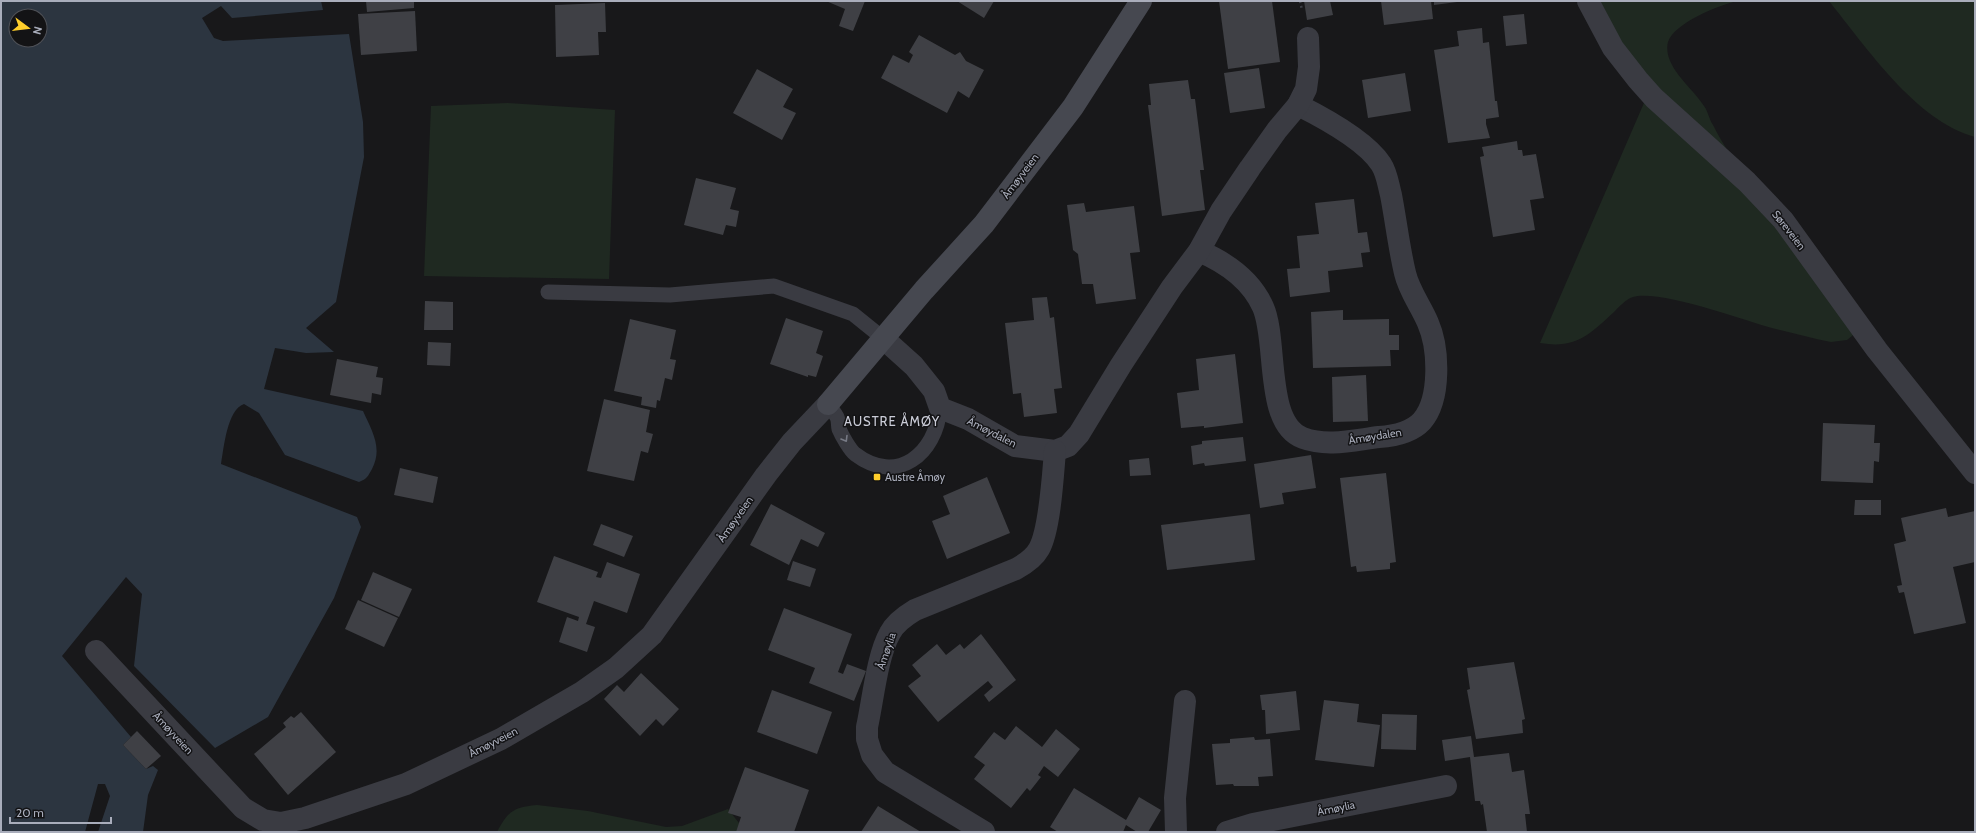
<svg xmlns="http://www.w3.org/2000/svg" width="1976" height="833" font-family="Cabin,sans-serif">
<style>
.green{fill:#1f2921}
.water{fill:#2c3540;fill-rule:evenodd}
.building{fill:#3f4045}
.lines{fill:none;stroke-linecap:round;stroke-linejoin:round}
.path{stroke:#3e4047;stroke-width:2.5;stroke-dasharray:2 3;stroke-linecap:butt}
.lane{stroke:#3a3b42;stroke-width:15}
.street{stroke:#3a3b42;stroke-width:22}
.secondary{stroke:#464850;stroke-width:22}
.oneway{stroke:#777a85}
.poi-dot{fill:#ffce2b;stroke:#131315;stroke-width:1.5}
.labels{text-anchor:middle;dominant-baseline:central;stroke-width:3;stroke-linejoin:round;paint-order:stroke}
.street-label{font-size:11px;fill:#a9adbb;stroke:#131315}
.poi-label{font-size:11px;fill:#a9adbb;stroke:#131315;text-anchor:start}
.quarter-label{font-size:13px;letter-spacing:1px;fill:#caccd7;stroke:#131315}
</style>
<rect width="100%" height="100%" fill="#18181a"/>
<g class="green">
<path d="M1586 1H1737C1719 5 1674 23 1668 42 1662 66 1693 88 1704 106 1708 111 1709 119 1713 125 1723 145 1736 163 1747 182 1755 194 1762 207 1770 218 1799 256 1833 290 1864 326L1847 340 1831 342C1811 338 1792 333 1772 328 1744 320 1658 289 1633 297 1626 299 1619 307 1614 312 1589 335 1576 349 1540 343L1647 96Z"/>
<path d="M1829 1H1975V137C1916 121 1866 47 1829 1Z"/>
<polygon points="508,103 615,110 609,279 424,276 431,106"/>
<path d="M537 805 588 811 666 827 682 826 728 809 746 832H497C508 811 514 807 537 805Z"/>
</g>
<path class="water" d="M1 1H321L323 10 232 18 221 6 202 18 214 38 223 41 349 34 363 122 364 157 336 302 306 328 334 352 306 353 275 348 264 389 363 411C372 431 383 448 372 469 368 476 367 479 359 482L285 455 259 413 244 404C227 410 224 447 221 464L357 517 361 527 334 598 268 717 215 748 134 666 142 594 126 577 62 656 131 737 123 745 146 769 153 766 158 770 148 795 143 832H98L110 796 105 784H98L85 832H1ZM16 16H40V40H16Z"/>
<g class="building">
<polygon points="366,1 414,1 414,8 367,12"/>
<polygon points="826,1 865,1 853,31 839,26 845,9"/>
<polygon points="957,1 994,1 984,18"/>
<polygon points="1219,1 1272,1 1280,62 1228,69"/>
<polygon points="1304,1 1330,1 1333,15 1307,20"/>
<polygon points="1381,1 1431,1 1433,19 1384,25"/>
<polygon points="1434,1 1456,1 1457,2 1434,5"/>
<polygon points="605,3 606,32 598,32 599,55 556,57 555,5"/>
<polygon points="415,11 417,51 361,55 358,14"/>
<polygon points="1524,14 1527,44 1506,46 1503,16"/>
<polygon points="1482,28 1483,43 1489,42 1495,101 1497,101 1499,117 1486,119 1486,124 1490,138 1448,143 1434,50 1459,46 1457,31"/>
<polygon points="919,35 955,55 960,52 966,61 984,70 969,98 958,91 947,113 881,78 893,55 909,63 913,55 909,52"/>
<polygon points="1259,68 1265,108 1230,113 1224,73"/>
<polygon points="757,69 793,89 783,107 796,113 782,140 733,113"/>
<polygon points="1405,73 1411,111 1368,118 1362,80"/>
<polygon points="1188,80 1191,99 1195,99 1204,170 1200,170 1205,210 1162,216 1148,105 1151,105 1149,84"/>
<polygon points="1517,141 1518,150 1522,150 1523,156 1536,154 1544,198 1530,200 1535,230 1493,237 1480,157 1484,156 1482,147"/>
<polygon points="696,178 736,188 730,209 739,211 736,227 726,225 723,235 684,225"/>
<polygon points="1354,199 1358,233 1367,232 1370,252 1361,253 1363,267 1328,271 1330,292 1290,297 1287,269 1300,268 1297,236 1319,234 1315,203"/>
<polygon points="1084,203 1086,212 1134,206 1140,252 1130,253 1136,299 1096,304 1093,284 1082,284 1078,254 1073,250 1067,205"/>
<polygon points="1047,297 1050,318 1054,317 1062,388 1054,389 1057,413 1024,417 1021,393 1013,394 1005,323 1034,320 1032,298"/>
<polygon points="425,301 453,302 453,330 424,330"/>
<polygon points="1343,310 1343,320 1389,319 1389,335 1399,335 1399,350 1390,350 1391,366 1313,368 1311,312"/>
<polygon points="786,318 823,331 816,353 823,356 816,377 808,375 808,377 770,364"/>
<polygon points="630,319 676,330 670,359 676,360 672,380 665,378 660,401 657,400 656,408 641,405 642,397 614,391"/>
<polygon points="428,342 451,343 450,366 427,365"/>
<polygon points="1235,354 1243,423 1204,428 1204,426 1181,428 1177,393 1199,390 1196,359"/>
<polygon points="337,359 378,367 376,377 383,378 381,395 372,393 371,403 330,395"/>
<polygon points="1366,375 1368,421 1333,422 1332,377"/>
<polygon points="604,399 650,410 646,432 653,434 648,453 641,451 634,481 587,471"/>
<polygon points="1823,423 1875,425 1874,443 1880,443 1879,462 1874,461 1873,483 1821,481"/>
<polygon points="1243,437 1246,461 1205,466 1204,463 1193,465 1191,446 1202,444 1202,441"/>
<polygon points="1311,455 1316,488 1282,493 1284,504 1260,508 1254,464"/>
<polygon points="1149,458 1151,475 1130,476 1129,460"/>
<polygon points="400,468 438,477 433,503 394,495"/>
<polygon points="1386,473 1396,562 1390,563 1390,569 1357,572 1356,566 1351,567 1340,478"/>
<polygon points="987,477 1010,533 947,559 932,521 950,514 943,496"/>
<polygon points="1855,500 1881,500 1881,515 1854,515"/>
<polygon points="771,504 825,533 818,547 801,539 789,565 750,545"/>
<polygon points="1946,508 1948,517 1975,511 1975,562 1953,567 1966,623 1914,634 1904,592 1899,593 1897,586 1902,585 1894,544 1906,541 1901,518"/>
<polygon points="1250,514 1255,560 1167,570 1161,525"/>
<polygon points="601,524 633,536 624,557 593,545"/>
<polygon points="554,556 598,572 596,577 601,578 607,562 640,574 627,613 594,601 586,624 595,627 587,652 559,642 567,617 578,621 579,617 537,602"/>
<polygon points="793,561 816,569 810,587 787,580"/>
<polygon points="373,572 412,589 399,617 361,600"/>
<polygon points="358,600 398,618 384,647 345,629"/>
<polygon points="784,608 852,634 838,672 843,674 847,664 866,671 854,701 809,683 815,668 768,650"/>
<polygon points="981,634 1016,680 989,702 984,695 993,687 988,681 938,722 908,686 921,676 912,665 937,644 946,655 960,644 964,649"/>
<polygon points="1514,662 1525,719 1522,720 1523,733 1476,739 1467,690 1470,689 1467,668"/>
<polygon points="641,673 679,709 663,726 656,719 640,736 604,699 617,685 624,692"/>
<polygon points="772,690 832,712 817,754 757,732"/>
<polygon points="1296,691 1300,730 1266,734 1265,710 1262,710 1260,695"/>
<polygon points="1324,700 1359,704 1357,722 1380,725 1374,767 1315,760"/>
<polygon points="301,712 336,752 288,795 254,754 286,727 283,723 291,716 294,718"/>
<polygon points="1382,714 1417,715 1416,750 1381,749"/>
<polygon points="1016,726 1042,747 1056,729 1080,749 1058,777 1044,766 1038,775 1041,777 1030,791 1027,788 1011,808 974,779 985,765 974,757 994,732 1005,740"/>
<polygon points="137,731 161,756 146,769 123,745"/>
<polygon points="1471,736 1474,757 1509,753 1512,772 1524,770 1530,814 1525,814 1527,832 1487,832 1483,804 1481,805 1480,801 1475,801 1470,757 1445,761 1442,740"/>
<polygon points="1254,737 1255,740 1270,739 1273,776 1258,777 1259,786 1234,786 1233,784 1216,785 1212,744 1230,743 1230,739"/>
<polygon points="745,767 809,790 794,832 736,832 741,817 728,813"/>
<polygon points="1074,788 1126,820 1139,797 1161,810 1148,832 1137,832 1126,825 1123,832 1058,832 1050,827"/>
<polygon points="878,806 921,832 861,832"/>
</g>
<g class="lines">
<polyline class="path" points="1300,1 1302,10"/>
<g class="lane">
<polyline points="548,292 670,295 774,286 853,314 884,339"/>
<path d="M828 404C831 408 834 412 837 417 839 421 838 425 839 429 842 436 850 450 855 454 897 486 936 454 940 408"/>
</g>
<g class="street">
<polyline points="1588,1 1613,48 1638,80 1654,98 1747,182 1783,220 1877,350 1975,473"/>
<path d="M1199 251C1225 262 1251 280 1263 307 1278 340 1264 424 1303 438 1327 447 1354 440 1379 437 1394 436 1411 433 1422 421 1441 399 1439 348 1428 323 1421 306 1409 291 1405 273 1399 248 1396 221 1391 195 1388 184 1387 173 1381 164 1366 141 1322 117 1298 105"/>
<polyline points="884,339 914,366 934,391 940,408 968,419 1015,446 1055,451 1068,446 1079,434 1121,365 1172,287 1199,251 1221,211 1250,168 1277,130 1298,105 1306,89 1309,67 1308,38"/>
<polyline points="96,651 243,808 263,820 281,823 305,818 406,784 501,739 582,692 616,668 652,635 766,475 792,442 828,404"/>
<path d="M984 832 885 772 872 755 867 739V727C873 700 877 656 890 633 895 623 905 616 915 610L1016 569C1025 564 1034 558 1039 549 1050 530 1053 474 1055 451"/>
<polyline points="1176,832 1175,798 1185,701"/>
<polyline points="1227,832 1253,824 1446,786"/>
</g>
<polyline class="secondary" points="828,404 924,290 984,224 1073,107 1141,1"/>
</g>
<defs><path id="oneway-chevron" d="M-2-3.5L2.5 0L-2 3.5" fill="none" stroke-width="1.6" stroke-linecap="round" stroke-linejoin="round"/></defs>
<use class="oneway" href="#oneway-chevron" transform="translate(845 439) rotate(59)"/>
<rect class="poi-dot" x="873" y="473" width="8" height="8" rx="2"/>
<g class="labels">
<g class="street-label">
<text transform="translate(1020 176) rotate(-53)">Åmøyveien</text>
<text transform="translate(1789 230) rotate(52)">Søreveien</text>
<text transform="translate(992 432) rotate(27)">Åmøydalen</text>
<text transform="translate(1375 436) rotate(-9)">Åmøydalen</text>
<text transform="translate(735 519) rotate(-55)">Åmøyveien</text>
<text transform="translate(886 651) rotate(-71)">Åmøylia</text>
<text transform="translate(173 733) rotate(47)">Åmøyveien</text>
<text transform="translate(493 742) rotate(-27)">Åmøyveien</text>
<text transform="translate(1336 808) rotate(-11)">Åmøylia</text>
</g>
<g class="poi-label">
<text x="885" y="477">Austre Åmøy</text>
</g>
<g class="quarter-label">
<text x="892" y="421">AUSTRE ÅMØY</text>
</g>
</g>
<rect width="1976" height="833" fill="none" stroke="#a9adbb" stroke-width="4"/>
<g transform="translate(28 28) rotate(105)"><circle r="19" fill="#131315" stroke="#4f5157"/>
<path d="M0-3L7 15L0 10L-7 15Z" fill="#ffce2b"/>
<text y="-6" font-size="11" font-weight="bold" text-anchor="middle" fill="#a9adbb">N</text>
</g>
<path d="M10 817v6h101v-6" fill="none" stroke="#a9adbb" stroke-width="2"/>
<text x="16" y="817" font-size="12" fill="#a9adbb" stroke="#131315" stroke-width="3" paint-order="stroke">20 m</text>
</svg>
